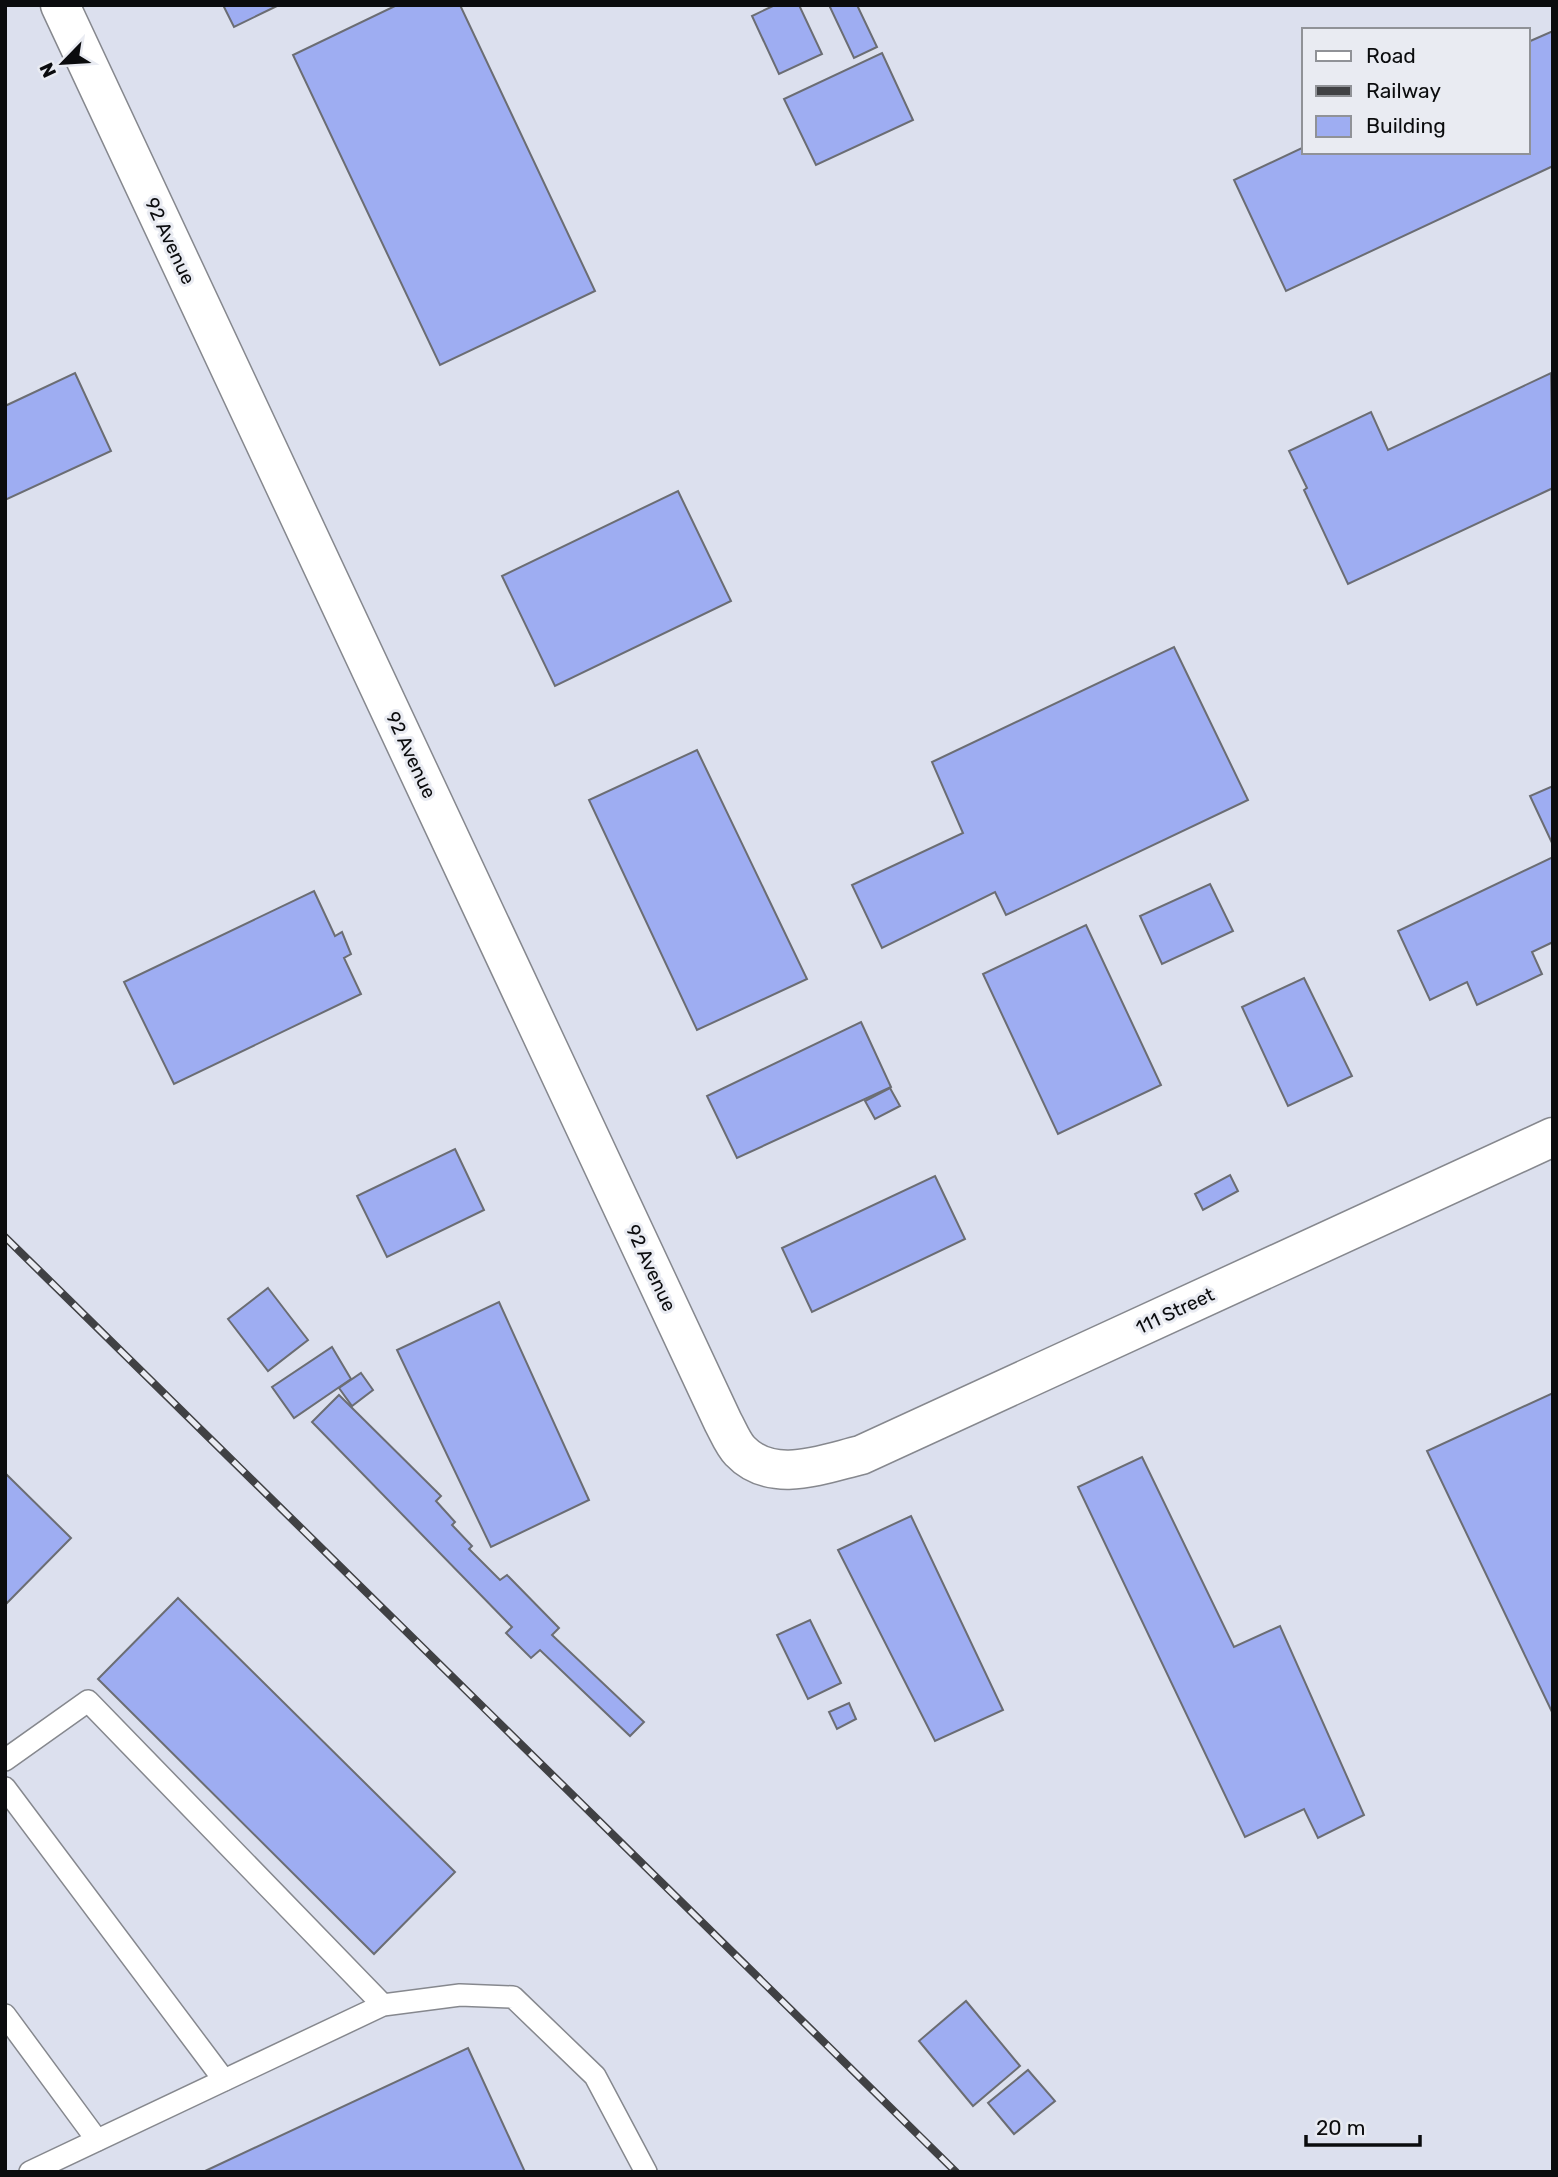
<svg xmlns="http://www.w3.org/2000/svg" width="1558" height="2177" font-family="Rubik,sans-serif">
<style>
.built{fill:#dce0ee;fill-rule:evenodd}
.building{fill:#9eadf2;stroke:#6b6d73;stroke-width:2}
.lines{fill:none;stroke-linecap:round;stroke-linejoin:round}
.service-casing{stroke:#86888e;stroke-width:24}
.tertiary-casing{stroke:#86888e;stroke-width:41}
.service{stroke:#fff;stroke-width:21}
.tertiary{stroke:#fff;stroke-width:38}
.rail-casing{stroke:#404144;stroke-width:8}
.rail{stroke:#e9ebf2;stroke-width:5;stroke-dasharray:16;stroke-linecap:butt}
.labels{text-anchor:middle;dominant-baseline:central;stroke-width:6;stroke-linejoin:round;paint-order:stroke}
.street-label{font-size:19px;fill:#0b0c0e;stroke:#e9ebf2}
</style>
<rect width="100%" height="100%" fill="#e9ebf2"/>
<path class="built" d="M5 5H1553V2172H5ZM1304 30H1528V152H1304Z"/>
<g class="building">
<polygon points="223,5 279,5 234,27"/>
<polygon points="397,5 460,5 595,291 440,365 293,55"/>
<polygon points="775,5 799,5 822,54 779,74 752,16"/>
<polygon points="829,5 857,5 877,47 854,58"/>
<polygon points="1553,31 1553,166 1286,291 1234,180 1304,147 1304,152 1528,152 1528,42"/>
<polygon points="882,53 913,120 816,165 784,99"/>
<polygon points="75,373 111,451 5,500 5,406"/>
<polygon points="1551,373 1553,488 1348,584 1304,490 1307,488 1289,451 1371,412 1388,450"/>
<polygon points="678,491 731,601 555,686 502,576"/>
<polygon points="1174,647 1248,800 1006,915 995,892 882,948 852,885 963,833 932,762"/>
<polygon points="697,750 807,979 697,1030 589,800"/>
<polygon points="1553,786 1553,845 1530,796"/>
<polygon points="1553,857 1553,942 1532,952 1542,974 1477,1005 1467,982 1430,1000 1398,931"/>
<polygon points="1210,884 1233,931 1162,964 1140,916"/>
<polygon points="314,891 335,936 342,932 351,954 344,958 361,994 174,1084 124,982"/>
<polygon points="1086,925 1161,1085 1058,1134 983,974"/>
<polygon points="1304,978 1352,1076 1288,1106 1242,1007"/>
<polygon points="861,1022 891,1087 737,1158 707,1096"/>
<polygon points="890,1088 900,1106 875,1119 865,1101"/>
<polygon points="455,1149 484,1210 387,1257 357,1196"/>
<polygon points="1230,1175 1238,1191 1203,1210 1195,1194"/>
<polygon points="935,1176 965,1239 812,1312 782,1248"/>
<polygon points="268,1288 308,1340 268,1371 228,1319"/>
<polygon points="499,1302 589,1500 491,1547 397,1350"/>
<polygon points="332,1347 351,1379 294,1418 272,1387"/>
<polygon points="361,1373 373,1390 352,1406 339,1388"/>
<polygon points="1553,1393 1553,1714 1427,1451"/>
<polygon points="339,1395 441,1496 436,1501 455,1522 452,1525 472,1546 469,1549 500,1580 507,1575 559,1628 552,1635 644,1722 630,1736 540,1650 531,1658 506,1633 512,1627 312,1422"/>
<polygon points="1142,1457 1234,1647 1280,1626 1364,1815 1318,1838 1304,1809 1245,1837 1078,1487"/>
<polygon points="5,1473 71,1538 5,1605"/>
<polygon points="911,1516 1003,1710 935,1741 838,1550"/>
<polygon points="178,1598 455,1872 374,1954 98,1679"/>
<polygon points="810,1620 841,1683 808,1699 777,1635"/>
<polygon points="849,1703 856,1719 837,1729 829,1712"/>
<polygon points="966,2001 1020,2066 973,2106 919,2041"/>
<polygon points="468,2048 525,2172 203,2172"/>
<polygon points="1028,2070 1055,2101 1014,2134 988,2103"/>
</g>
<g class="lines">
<defs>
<g id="service">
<polyline points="5,1760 88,1701 383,2005"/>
<polyline points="5,1788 224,2080"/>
<polyline points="5,2015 97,2140"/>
<polyline points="30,2172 383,2005 460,1995 513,1997 595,2076 646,2172"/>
</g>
<path id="tertiary" d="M60 5 723 1422C728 1431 733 1444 740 1451 772 1485 823 1464 861 1455L1553 1137"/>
</defs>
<use href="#service" class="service-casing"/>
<use href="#tertiary" class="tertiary-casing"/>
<use href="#service" class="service"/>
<use href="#tertiary" class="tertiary"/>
<defs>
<polyline id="rail" points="5,1237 956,2172"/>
</defs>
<use href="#rail" class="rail-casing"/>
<use href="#rail" class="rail"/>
</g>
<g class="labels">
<g class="street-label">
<text transform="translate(170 241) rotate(65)">92 Avenue</text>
<text transform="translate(411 755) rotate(65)">92 Avenue</text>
<text transform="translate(651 1268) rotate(65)">92 Avenue</text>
<text transform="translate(1175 1311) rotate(-25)">111 Street</text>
</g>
</g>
<rect width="1558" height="2177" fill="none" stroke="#0b0c0e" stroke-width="14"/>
<rect x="1302" y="28" width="228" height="126" fill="#e9ebf2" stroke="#909297" stroke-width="2"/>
<rect x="1316" y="51" width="35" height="10" fill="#ffffff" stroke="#909297" stroke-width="2"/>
<text x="1366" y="63" font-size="21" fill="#0b0c0e">Road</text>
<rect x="1316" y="86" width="35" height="10" fill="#404144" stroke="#909297" stroke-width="2"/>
<text x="1366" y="98" font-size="21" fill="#0b0c0e">Railway</text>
<rect x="1316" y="116" width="35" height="21" fill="#9eadf2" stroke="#909297" stroke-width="2"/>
<text x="1366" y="133" font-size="21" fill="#0b0c0e">Building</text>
<g transform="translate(63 63) rotate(245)" stroke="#e9ebf2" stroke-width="5" paint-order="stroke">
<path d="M0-5L12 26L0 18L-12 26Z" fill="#0b0c0e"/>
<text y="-10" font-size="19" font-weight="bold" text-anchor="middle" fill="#0b0c0e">N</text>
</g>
<path d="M1306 2135v10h114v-10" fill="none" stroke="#0b0c0e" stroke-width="3.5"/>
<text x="1316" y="2135" font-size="21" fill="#0b0c0e" stroke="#e9ebf2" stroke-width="5" paint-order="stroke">20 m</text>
</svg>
